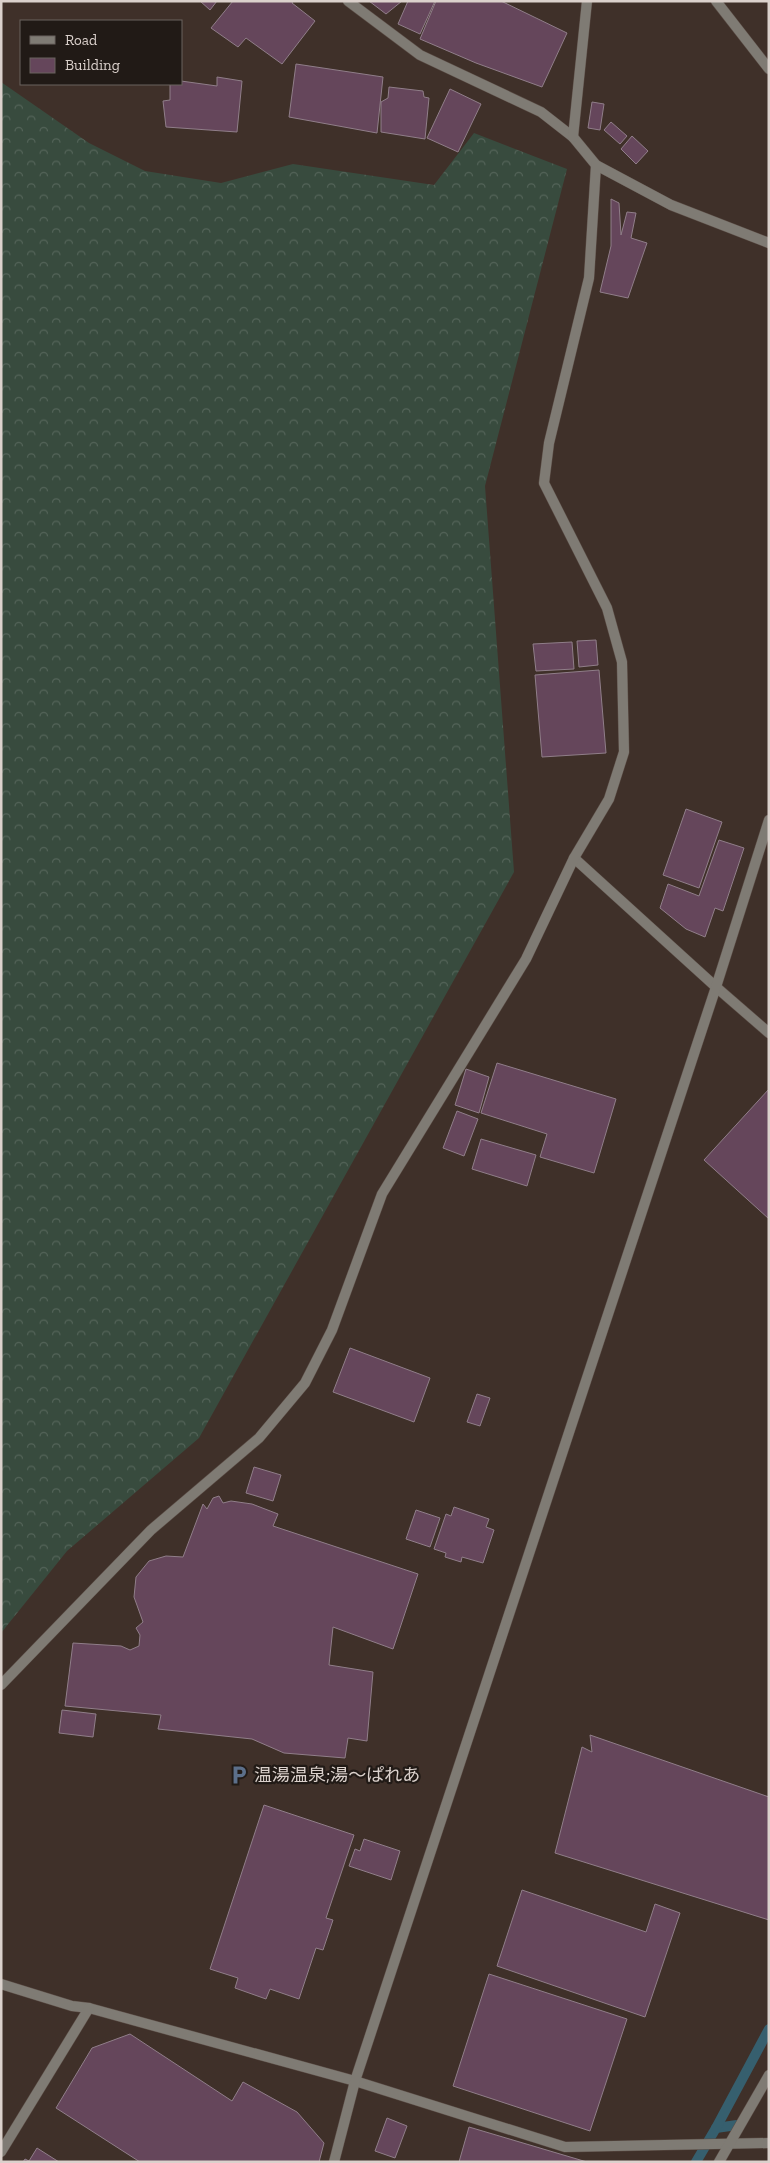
<svg xmlns="http://www.w3.org/2000/svg" width="770" height="2163" font-family="'Zilla Slab','Noto Sans JP',serif">
<style>
.forest{fill:url(#forest-crowns)}
.lines{fill:none;stroke-linecap:round;stroke-linejoin:round}
.stream{stroke:#365f6e;stroke-width:10}
.building{fill:#65465b;stroke:#907e89}
.minor-casing{stroke:#5b4d46;stroke-width:11}
.tertiary-casing{stroke:#5b4d46;stroke-width:11}
.minor{stroke:#7f7b74;stroke-width:10}
.tertiary{stroke:#7f7b74;stroke-width:10}
.labels{text-anchor:middle;dominant-baseline:central;stroke-width:4.5;stroke-linejoin:round;paint-order:stroke}
.poi-label{font-size:18px;fill:#dbd1cc;stroke:#211a16;text-anchor:start}
</style>
<defs>
<pattern id="forest-crowns" width="20" height="18" patternUnits="userSpaceOnUse" patternTransform="scale(1.25)"><rect width="20" height="18" fill="#384b3e"/><path d="M2 6a3 3 0 1 1 6 0M12 15a3 3 0 1 1 6 0" fill="none" stroke="#546459"/></pattern>
</defs>
<rect width="100%" height="100%" fill="#3f3029"/>
<polygon class="forest" points="1,82 89,143 145,171 221,183 293,164 434,185 474,133 567,169 485,486 514,872 199,1438 67,1551 1,1633"/>
<g class="lines">
<g class="stream">
<polyline points="716,2128 737,2125"/>
<polyline points="696,2162 716,2128 769,2029"/>
</g>
</g>
<g class="building">
<polygon points="200,1 217,1 210,10"/>
<polygon points="233,1 293,1 292,3 315,21 282,64 246,38 238,47 211,28"/>
<polygon points="369,1 402,1 386,14"/>
<polygon points="408,1 435,1 420,34 398,24"/>
<polygon points="436,1 501,1 567,33 542,87 476,63 420,39"/>
<polygon points="296,64 383,77 377,133 289,117"/>
<polygon points="217,77 242,81 237,132 166,127 163,101 170,100 170,84 181,84 181,81 217,86"/>
<polygon points="389,87 423,91 424,97 429,98 425,139 381,132 381,102 388,98"/>
<polygon points="450,89 481,104 458,152 427,138"/>
<polygon points="592,102 604,104 600,130 588,128"/>
<polygon points="611,122 627,136 620,144 604,130"/>
<polygon points="632,136 648,151 636,164 621,149"/>
<polygon points="611,199 619,203 621,235 627,212 636,213 631,238 647,243 628,298 600,292 611,246"/>
<polygon points="596,640 598,665 579,667 577,641"/>
<polygon points="572,642 574,669 536,671 533,644"/>
<polygon points="599,670 606,753 542,757 535,675"/>
<polygon points="686,809 722,822 699,888 663,875"/>
<polygon points="719,840 744,848 723,911 715,908 705,937 686,929 660,908 668,884 699,896"/>
<polygon points="497,1063 616,1099 594,1173 540,1157 547,1134 481,1113"/>
<polygon points="466,1069 489,1077 479,1113 455,1105"/>
<polygon points="769,1089 769,1219 704,1160"/>
<polygon points="457,1111 478,1119 464,1156 443,1148"/>
<polygon points="481,1139 536,1155 527,1186 472,1169"/>
<polygon points="350,1348 430,1378 414,1422 333,1392"/>
<polygon points="477,1394 490,1398 480,1426 467,1422"/>
<polygon points="254,1467 281,1475 273,1501 246,1493"/>
<polygon points="219,1496 223,1503 231,1501 252,1504 278,1514 273,1526 418,1574 393,1649 333,1627 329,1665 373,1672 367,1741 348,1738 345,1758 284,1753 252,1739 158,1729 161,1715 65,1706 73,1643 121,1646 130,1650 139,1646 140,1635 136,1628 143,1622 134,1597 136,1577 149,1561 166,1556 183,1557 203,1504 207,1509 213,1498"/>
<polygon points="454,1507 489,1519 486,1527 494,1530 483,1563 462,1557 461,1562 445,1557 446,1553 434,1549 446,1514 451,1516"/>
<polygon points="416,1510 440,1518 430,1547 406,1539"/>
<polygon points="62,1710 96,1714 93,1737 59,1733"/>
<polygon points="590,1735 769,1797 769,1920 555,1853 582,1747 592,1752"/>
<polygon points="264,1805 354,1835 326,1918 333,1920 323,1950 316,1948 299,1999 270,1989 266,1999 235,1988 238,1978 210,1969"/>
<polygon points="364,1839 400,1851 391,1880 349,1866 355,1849 360,1851"/>
<polygon points="522,1890 646,1932 655,1904 680,1913 645,2017 497,1966"/>
<polygon points="489,1974 627,2019 590,2131 453,2086"/>
<polygon points="130,2034 232,2101 243,2082 297,2112 324,2143 319,2162 140,2162 56,2108 92,2048"/>
<polygon points="387,2118 407,2126 395,2158 375,2151"/>
<polygon points="469,2127 587,2162 459,2162"/>
<polygon points="37,2148 59,2162 23,2162 25,2159 29,2161"/>
</g>
<g class="lines">
<defs>
<g id="minor">
<polyline points="348,1 420,55 541,112 573,137 596,165 671,205 769,243"/>
<polyline points="573,137 587,1"/>
<polyline points="574,858 716,987"/>
<polyline points="1,1685 151,1530 259,1438 305,1383 332,1330 382,1194 526,959 574,858 609,799 624,752 622,662 607,608 544,483 549,443 589,278 596,165"/>
<polyline points="1,1984 72,2006 89,2008 355,2081 565,2147 769,2143"/>
<polyline points="1,2152 89,2008"/>
<polyline points="719,2162 769,2075"/>
</g>
<g id="tertiary">
<polyline points="716,1 769,69"/>
<polyline points="716,987 769,1033"/>
<polyline points="334,2162 355,2081 716,987 769,820"/>
</g>
</defs>
<use href="#minor" class="minor-casing"/>
<use href="#tertiary" class="tertiary-casing"/>
<use href="#minor" class="minor"/>
<use href="#tertiary" class="tertiary"/>
</g>
<defs>
<symbol id="parking-bare" viewBox="-9 -9 18 18"><path d="M-3.5-5.5H1a3.5 3.5 0 0 1 0 7H-1V5.5H-3.5ZM-1-3.4V-.6H.8a1.4 1.4 0 0 0 0-2.8Z" fill="#5c6f8a" stroke="#211a16" stroke-width="2.5" paint-order="stroke"/></symbol>
</defs>
<g fill-rule="evenodd">
<use href="#parking-bare" x="225" y="1761" width="28" height="28"/>
</g>
<g class="labels">
<g class="poi-label">
<text x="254" y="1775">温湯温泉;湯〜ぱれあ</text>
</g>
</g>
<rect width="770" height="2163" fill="none" stroke="#dbd1cc" stroke-width="5"/>
<rect x="20" y="20" width="162" height="65" fill="#211a16" stroke="#6b635f"/>
<rect x="30" y="36" width="25" height="8" fill="#7f7b74" stroke="#6b635f"/>
<text x="65" y="45" font-size="15" fill="#dbd1cc">Road</text>
<rect x="30" y="58" width="25" height="15" fill="#65465b" stroke="#6b635f"/>
<text x="65" y="70" font-size="15" fill="#dbd1cc">Building</text>
</svg>
